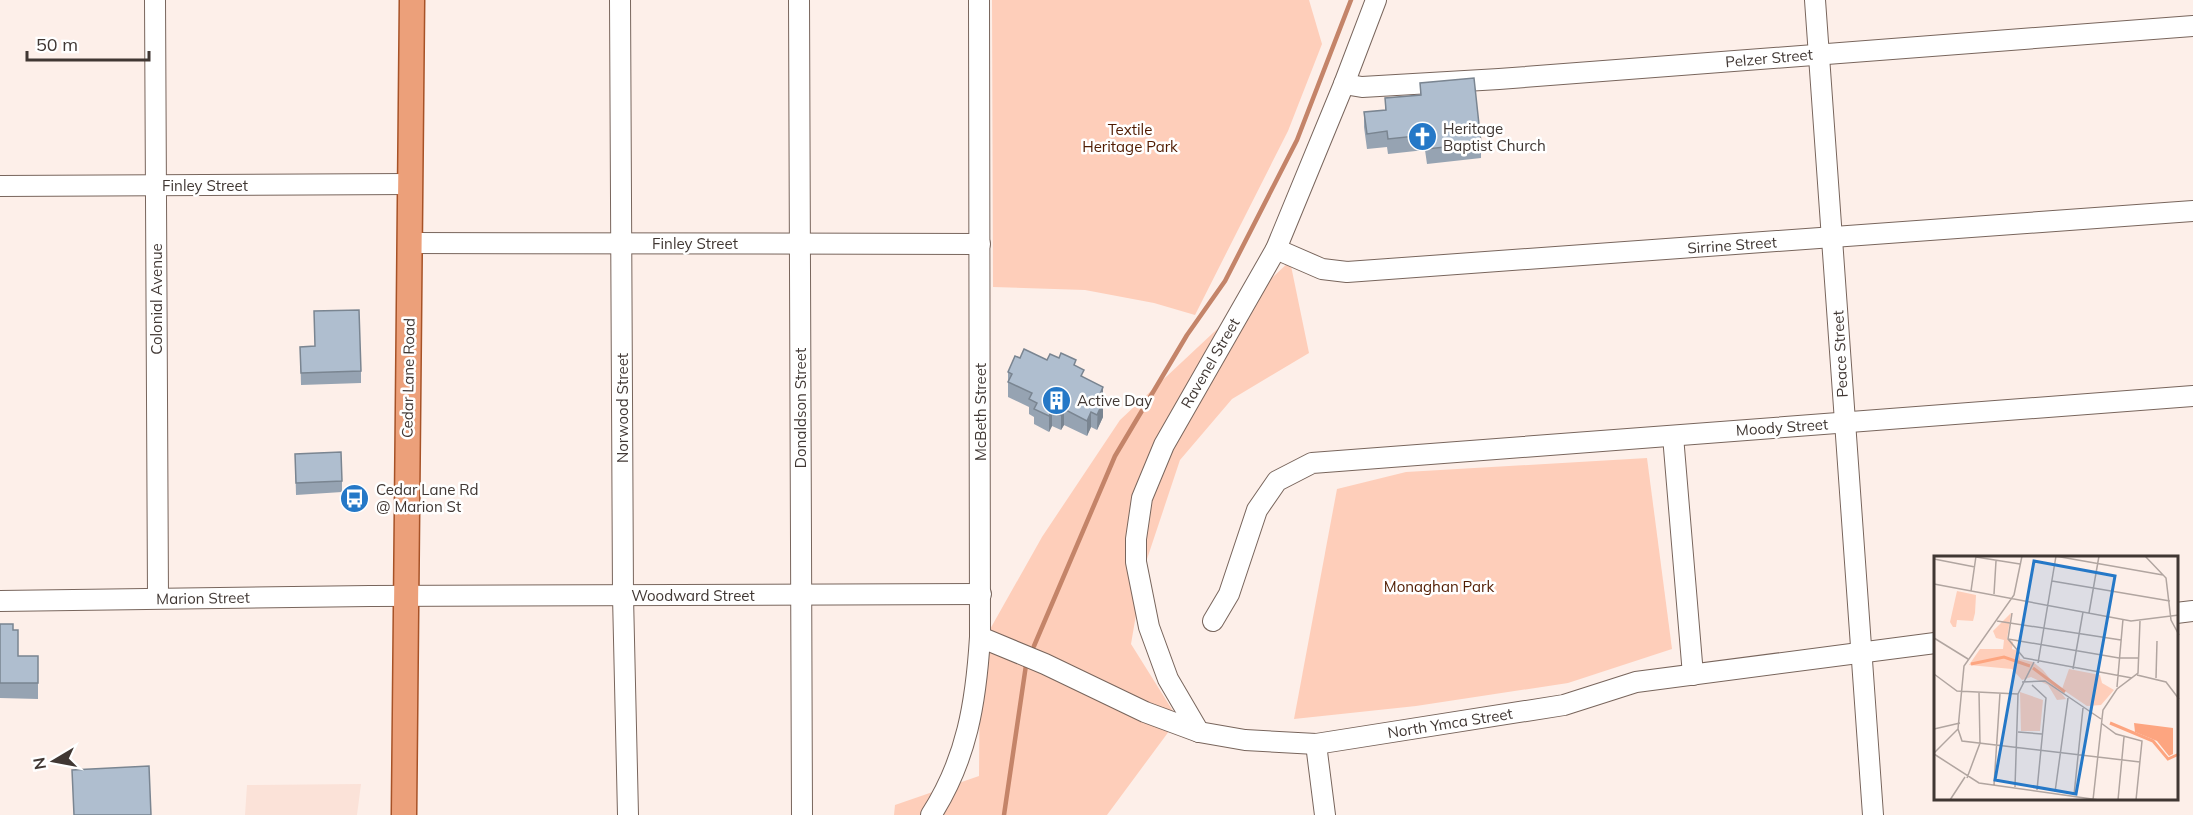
<svg xmlns="http://www.w3.org/2000/svg" width="2193" height="815" font-family="Mulish,sans-serif">
<style>
.built{fill:#fbe2d8}
.green{fill:#feceba}
.lines{fill:none;stroke-linecap:round;stroke-linejoin:round}
.stream{stroke:#c48469;stroke-width:4.5}
.minor-casing{stroke:#78655c;stroke-width:22}
.major-casing{stroke:#a75227;stroke-width:27}
.minor{stroke:#fff;stroke-width:20}
.major{stroke:#eca07a;stroke-width:24}
.wall{fill:#96a3b2}
.shaded-wall{fill:#7a8591}
.building{fill:#afbecf;stroke:#7a8591;stroke-width:1.5}
.labels{text-anchor:middle;dominant-baseline:central;stroke-width:5;stroke-linejoin:round;paint-order:stroke}
.street-label{font-size:15px;fill:#403733;stroke:#fff}
.poi-label{font-size:15px;fill:#403733;stroke:#fff;text-anchor:start}
.park-label{font-size:15px;fill:#501b01;stroke:#fff}
.inset-river{fill:none;stroke:#fda580;stroke-width:3}
.inset-road{fill:none;stroke:#b1a5a0;stroke-width:1.5}
.view{fill:#2578c7;fill-opacity:0.15;stroke:#2578c7;stroke-width:3}
.inset-edge{fill:none;stroke:#403733;stroke-width:3}
</style>
<rect width="100%" height="100%" fill="#fdefe9"/>
<polygon class="built" points="361,784 357,815 245,815 247,785"/>
<g class="green">
<polygon points="992,0 1309,0 1322,44 1288,131 1195,315 1154,303 1085,290 993,287"/>
<polygon points="1290,261 1309,353 1232,399 1180,460 1144,568 1131,644 1178,719 1107,815 894,815 895,805 979,776 980,647 1042,537 1120,420"/>
<polygon points="1647,458 1672,649 1568,683 1416,706 1294,719 1337,489 1406,472"/>
</g>
<g class="lines">
<g class="stream">
<polyline points="1034,646 1115,456 1187,335 1225,281 1297,140 1351,0"/>
<polyline points="1004,815 1026,665"/>
</g>
<defs>
<g id="minor">
<polyline points="155,0 158,598"/>
<polyline points="620,0 623,596 628,815"/>
<polyline points="799,0 802,815"/>
<polyline points="1815,0 1873,815"/>
<polyline points="1344,84 1362,87 1499,79 2193,26"/>
<polyline points="0,186 410,184"/>
<polyline points="410,243 980,244"/>
<polyline points="1276,249 1322,269 1347,272 2193,211"/>
<polyline points="1673,436 1693,675"/>
<polyline points="0,601 370,596 981,594"/>
<polyline points="2176,613 2193,611"/>
<polyline points="1213,621 1229,594 1257,510 1277,481 1312,463 2193,396"/>
<polyline points="980,637 1045,664 1145,712 1199,732 1245,740 1316,744 1564,705 1636,682 1935,643"/>
<polyline points="1199,732 1168,679 1149,627 1136,562 1136,539 1142,498 1164,445 1276,249 1344,84 1376,0"/>
<polyline points="1316,744 1325,815"/>
<path d="M931 815C967 759 976 702 980 637L979 0"/>
</g>
<polyline id="major" points="404,815 412,0"/>
</defs>
<use href="#minor" class="minor-casing"/>
<use href="#major" class="major-casing"/>
<use href="#minor" class="minor"/>
<use href="#major" class="major"/>
</g>
<g class="wall">
<polygon points="1420,83 1481,143 1481,158 1427,164 1425,150 1388,154 1387,147 1367,149 1364,127 1364,112 1385,110 1385,98 1420,95"/>
<polygon points="315,346 361,371 361,383 301,385 300,347"/>
<polygon points="1020,358 1047,360 1076,367 1084,378 1103,387 1103,417 1097,430 1091,427 1087,436 1064,425 1061,430 1052,426 1049,432 1034,424 1034,417 1029,414 1029,407 1008,397 1008,372"/>
<polygon points="295,454 342,481 342,492 296,495"/>
<polygon points="0,624 13,630 18,656 38,656 38,699 0,698"/>
</g>
<g class="shaded-wall">
<polygon points="1103,387 1103,417 1097,430 1098,399"/>
<polygon points="1064,409 1064,425 1061,430 1061,415"/>
<polygon points="1052,410 1052,426 1049,432 1049,416"/>
<polygon points="1091,412 1091,427 1087,436 1087,421"/>
</g>
<g class="building">
<polygon points="1474,78 1481,143 1427,149 1425,135 1388,139 1387,131 1367,134 1364,112 1386,110 1385,98 1421,95 1420,83"/>
<polygon points="359,310 361,371 301,373 300,347 315,346 314,311"/>
<polygon points="1024,349 1047,360 1050,354 1059,358 1061,353 1076,360 1074,365 1084,370 1081,376 1103,387 1098,399 1103,402 1097,415 1091,412 1087,421 1064,409 1061,415 1052,410 1049,416 1034,409 1037,403 1029,399 1032,393 1008,382 1012,374 1008,372 1015,356 1020,358"/>
<polygon points="341,452 342,481 296,483 295,454"/>
<polygon points="0,624 13,624 13,630 18,630 18,656 38,656 38,683 0,683"/>
<polygon points="149,766 151,815 74,815 72,770"/>
</g>
<defs>
<symbol id="church-disc" viewBox="-11 -11 22 22"><circle r="9.5" fill="#2578c7" stroke="#fff"/><path d="M-1.2-6h2.4v3.5h3.3v2.4h-3.3V6h-2.4V-.1h-3.3v-2.4h3.3Z" fill="#fff"/></symbol>
<symbol id="building-disc" viewBox="-11 -11 22 22"><circle r="9.5" fill="#2578c7" stroke="#fff"/><path d="M-4-6H4V6H1V3H-1V6H-4ZM-2.5-4.3h1.7v1.8h-1.7ZM.8-4.3h1.7v1.8H.8ZM-2.5-1h1.7V.8h-1.7ZM.8-1h1.7V.8H.8Z" fill="#fff"/></symbol>
<symbol id="bus-disc" viewBox="-11 -11 22 22"><circle r="9.5" fill="#2578c7" stroke="#fff"/><path d="M-5-6H5V4H4V6H2V4H-2V6H-4V4H-5ZM-3.5-4V0h7V-4ZM-3.5 1.2v1.5H-2V1.2ZM2 1.2v1.5H3.5V1.2Z" fill="#fff"/></symbol>
</defs>
<g fill-rule="evenodd">
<use href="#church-disc" x="1406" y="120" width="33" height="33"/>
<use href="#building-disc" x="1040" y="384" width="33" height="33"/>
<use href="#bus-disc" x="338" y="482" width="33" height="33"/>
</g>
<g class="labels">
<g class="street-label">
<text transform="translate(1769 58) rotate(-5)">Pelzer Street</text>
<text x="205" y="185">Finley Street</text>
<text x="695" y="243">Finley Street</text>
<text transform="translate(1732 245) rotate(-4)">Sirrine Street</text>
<text transform="translate(156 299) rotate(-90)">Colonial Avenue</text>
<text transform="translate(1840 354) rotate(-93)">Peace Street</text>
<text transform="translate(1210 363) rotate(-60)">Ravenel Street</text>
<text transform="translate(408 378) rotate(-89)">Cedar Lane Road</text>
<text transform="translate(622 408) rotate(-90)">Norwood Street</text>
<text transform="translate(800 408) rotate(-90)">Donaldson Street</text>
<text transform="translate(980 412) rotate(-90)">McBeth Street</text>
<text transform="translate(1782 427) rotate(-4)">Moody Street</text>
<text x="693" y="595">Woodward Street</text>
<text transform="translate(203 598) rotate(-1)">Marion Street</text>
<text transform="translate(1450 723) rotate(-9)">North Ymca Street</text>
</g>
<g class="poi-label">
<text x="1443" y="128">Heritage<tspan x="1443" dy="17">Baptist Church</tspan></text>
<text x="1077" y="400">Active Day</text>
<text x="376" y="489">Cedar Lane Rd<tspan x="376" dy="17">@ Marion St</tspan></text>
</g>
<g class="park-label">
<text x="1130" y="129">Textile<tspan x="1130" dy="17">Heritage Park</tspan></text>
<text x="1439" y="586">Monaghan Park</text>
</g>
</g>
<g transform="translate(1934 556)">
<rect width="244" height="244" fill="#fdefe9"/>
<path d="M23 35 42 39 41 57 39 65 23 64 22 71H19L16 66ZM77 57 73 83 79 86 78 93 85 95 86 103 99 106 109 114 132 143 123 144 114 129 97 121 88 124 78 113 35 109 46 93H69L70 84 62 82 59 75ZM135 113 166 119 168 127 180 134 167 149 153 150 128 133ZM86 136 109 144 106 175H87Z" fill="#feceba"/>
<path d="M200 167 239 172V198L235 200 223 185 201 176Z" fill="#fda580"/>
<path class="inset-river" d="M37 108 70 101 96 110M99 112 131 136M176 167 219 185 234 203 245 198"/>
<path class="inset-road" d="M121 0 229 19M211 0 232 22 237 64 245 79M42 1 86 8M0 3 41 11M118 25 236 45M0 28 197 65 245 59M37 35 42 0M60 38 62 5M78 57 74 83 90 102 198 122M155 57 165 0M63 65 187 84M0 82 34 103M74 83 185 102H205M104 107 122 0M139 113 149 56M0 118 23 135 84 138M203 119 232 126 245 143M222 122 223 85M88 126 111 125 167 163M98 129 112 142 103 234M183 131 189 63M167 167 182 178 208 185 202 244M0 173 26 167M24 173 28 185 206 206M84 176 108 178M0 197 24 173 30 110 80 39 88 0M0 198 45 227 165 244M33 222 46 187 45 136M60 229 66 137M81 231 84 138 100 106M121 236 134 142M140 239 149 152M16 244 31 221M159 244 169 154 183 133 204 117 206 65M184 244 190 181"/>
<path class="view" d="M100 5 181 20 142 238 61 224Z"/>
<rect width="244" height="244" class="inset-edge"/>
</g>
<g transform="translate(54 761) rotate(260)" stroke="#ffffff" stroke-width="4.5" paint-order="stroke">
<path d="M0-4.5L10 22L0 15L-10 22Z" fill="#403733"/>
<text y="-9" font-size="16" font-weight="bold" text-anchor="middle" fill="#403733">N</text>
</g>
<path d="M27 51v9h122v-9" fill="none" stroke="#403733" stroke-width="3"/>
<text x="36" y="51" font-size="18" fill="#403733" stroke="#ffffff" stroke-width="4.5" paint-order="stroke">50 m</text>
</svg>
